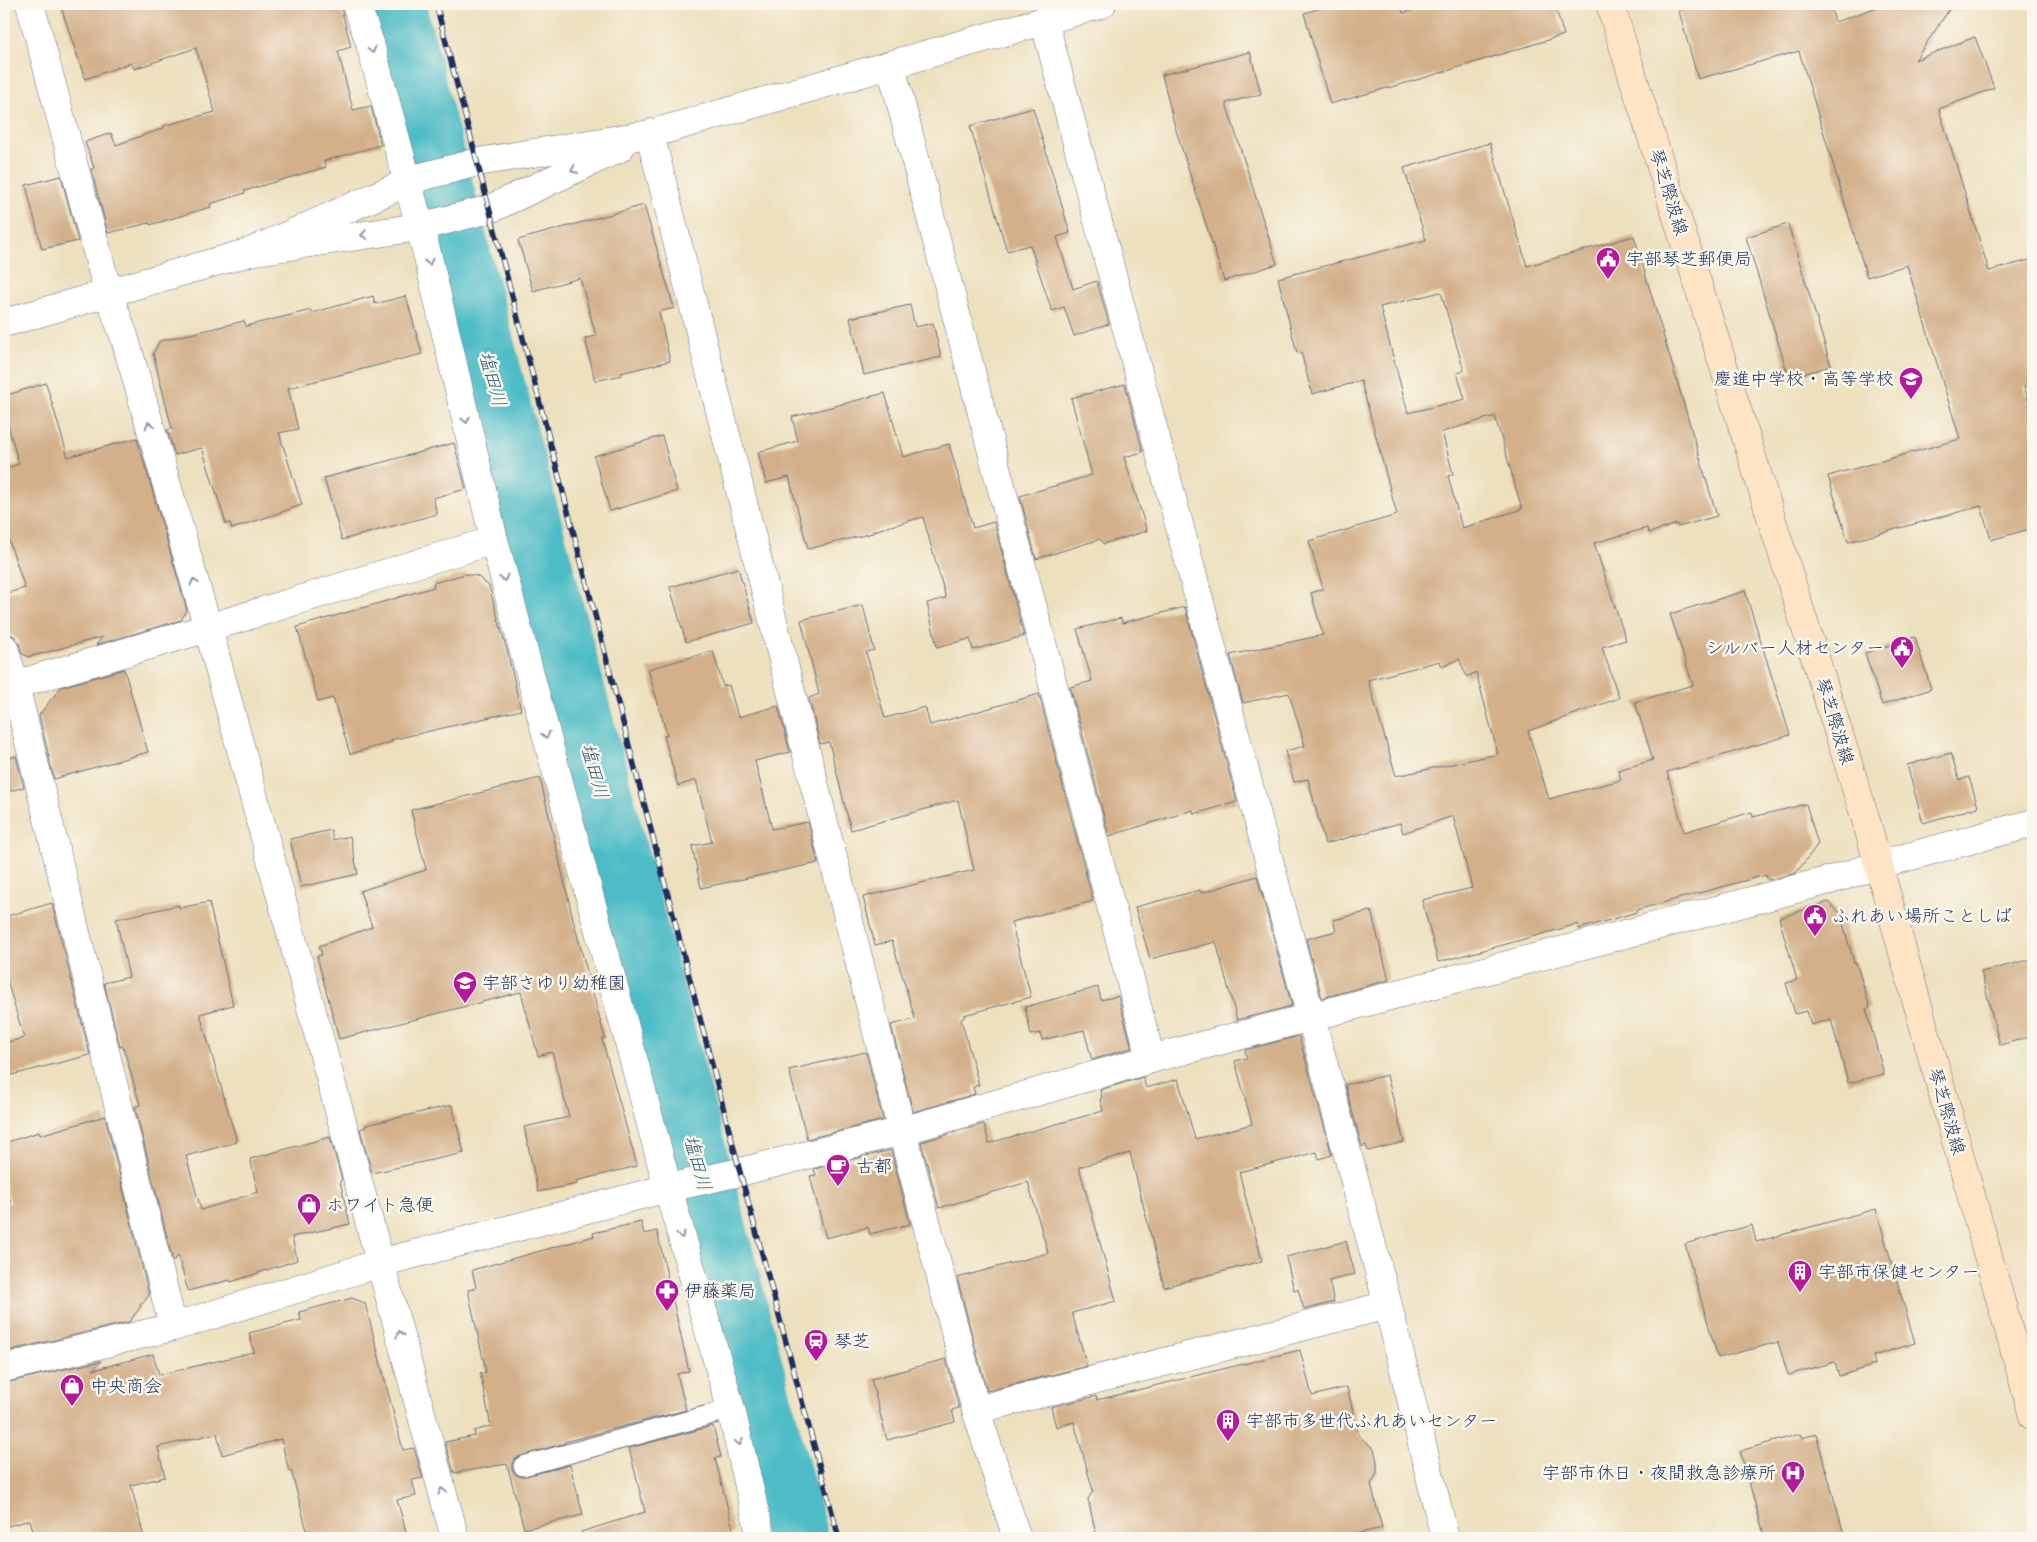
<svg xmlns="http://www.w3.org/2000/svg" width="2037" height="1542" font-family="Itim,'Klee One',sans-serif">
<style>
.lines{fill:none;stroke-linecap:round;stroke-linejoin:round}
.river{stroke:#4ebcc6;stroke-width:62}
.building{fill:#d3b08a;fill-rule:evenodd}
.service-casing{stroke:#646d80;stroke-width:21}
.minor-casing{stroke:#646d80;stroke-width:29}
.tertiary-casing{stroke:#646d80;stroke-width:29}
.secondary-casing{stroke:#646d80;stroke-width:29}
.service{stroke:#fff;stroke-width:19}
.minor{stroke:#fff;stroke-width:28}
.tertiary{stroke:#fff;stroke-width:28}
.secondary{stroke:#fee4c5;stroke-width:28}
.rail-casing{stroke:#1b2f5e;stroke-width:5.5}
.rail{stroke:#fbf7ec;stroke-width:4;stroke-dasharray:11;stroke-linecap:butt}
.oneway{stroke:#8d97ae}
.labels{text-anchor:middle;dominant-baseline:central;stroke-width:5;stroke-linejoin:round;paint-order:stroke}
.street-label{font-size:18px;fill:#1b2f5e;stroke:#fbf7ec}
.poi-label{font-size:18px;fill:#1b2f5e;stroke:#fbf7ec;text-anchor:start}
.water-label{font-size:19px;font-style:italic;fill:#2a597d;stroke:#fbf7ec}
</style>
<rect width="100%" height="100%" fill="#fbf7ec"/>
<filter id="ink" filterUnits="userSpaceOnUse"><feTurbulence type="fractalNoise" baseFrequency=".02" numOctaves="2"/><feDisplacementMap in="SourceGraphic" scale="10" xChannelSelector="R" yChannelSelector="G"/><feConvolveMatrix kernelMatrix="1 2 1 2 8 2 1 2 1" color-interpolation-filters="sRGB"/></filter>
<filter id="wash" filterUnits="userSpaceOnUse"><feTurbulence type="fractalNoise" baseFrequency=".0096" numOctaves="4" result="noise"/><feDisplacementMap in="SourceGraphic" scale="20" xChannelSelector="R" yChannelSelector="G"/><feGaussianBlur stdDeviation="1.12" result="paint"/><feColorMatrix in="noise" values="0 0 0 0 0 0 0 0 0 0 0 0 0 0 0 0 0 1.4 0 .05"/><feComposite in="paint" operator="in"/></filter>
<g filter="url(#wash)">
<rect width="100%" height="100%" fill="#ede0be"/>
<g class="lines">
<polyline class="river" points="394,4 797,1538"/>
</g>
<g id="blocks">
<g class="building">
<polygon points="60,4 340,4 351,47 338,51 353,110 371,106 381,145 324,161 326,167 244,191 245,193 210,204 211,207 150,225 149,223 108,233 91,169 94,168 85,142 111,133 116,145 164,128 163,126 215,112 196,48 134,69 131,63 85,79"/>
<polygon points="1336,4 1400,4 1403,13 1435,4 1554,4 1564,35 1427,77 1330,104 1304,13"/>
<polygon points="1677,4 1830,4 1835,22 1886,4 1953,4 1915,60 1975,37 1994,88 1939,109 1989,271 2033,259 2033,385 2024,386 2033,417 2033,528 1991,540 1981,506 1848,542 1828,476 1960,439 1907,265 1867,277 1799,51 1698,79"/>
<polygon points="1250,52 1261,94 1226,103 1277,264 1224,281 1175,127 1162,75"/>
<polygon points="1033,108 1070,233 1057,237 1073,289 1097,281 1109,324 1074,336 1064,307 1052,311 1030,245 1007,251 970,126"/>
<path d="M1490 143 1527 266 1634 236 1717 516 1678 527 1677 524 1649 533 1647 528 1594 543 1626 640 1602 647 1619 698 1528 731 1549 799 1621 780 1618 770 1653 760 1635 702 1693 685 1670 614 1745 591 1790 735 1667 772 1684 832 1752 812 1753 817 1806 804 1818 844 1796 873 1768 880 1766 875 1636 910 1637 912 1579 929 1578 924 1503 945 1438 962 1422 900 1472 888 1453 816 1403 833 1400 823 1325 844 1308 779 1294 782 1285 751 1305 746 1289 693 1243 703 1230 655 1323 635 1311 593 1323 589 1309 541 1397 515 1361 381 1312 394 1301 352 1297 353 1278 278 1426 240 1404 168ZM1441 292 1464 371 1457 373 1465 399 1408 413 1380 307ZM1495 416 1522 509 1462 528 1448 476 1453 474 1442 432ZM1459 659 1467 677 1476 672 1498 754 1396 776 1368 680 1440 661 1442 667Z"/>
<polygon points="61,176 78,241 42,249 26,185"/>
<polygon points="644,205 674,308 659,312 670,361 621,373 622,375 595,381 585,338 596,336 580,278 533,291 518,240"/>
<polygon points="1788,224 1831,366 1789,378 1746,237"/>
<polygon points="373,296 375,304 406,296 422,354 288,388 298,429 279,433 302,505 232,529 230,523 226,524 202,448 175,455 167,430 172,429 153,353 160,341 244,321 246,326 311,310 312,313"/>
<polygon points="910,305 915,327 933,323 941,357 864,375 850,318"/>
<polygon points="46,383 68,457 137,438 187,610 181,620 96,645 102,637 29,657 22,654 19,643 15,637 10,634 4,611 4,594 25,588 4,526 4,469 19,464 4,412 4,396"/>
<polygon points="1125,384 1143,452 1124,457 1147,531 1103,544 1101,539 1036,559 1020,496 1092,475 1071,398"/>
<polygon points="885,393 903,457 949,444 973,528 994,522 1024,636 973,650 970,639 937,647 927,603 946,598 923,517 873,531 873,533 808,549 789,477 766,483 758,452 798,441 792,417"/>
<polygon points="662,436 677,491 610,511 594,456"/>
<polygon points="454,443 466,489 433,498 437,514 342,540 324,478"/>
<polygon points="738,568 754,623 686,642 670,587"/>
<polygon points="465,574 477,576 489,586 508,654 521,710 391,740 392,742 350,754 333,698 318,702 297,627 434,587 433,583"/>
<polygon points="863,605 874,650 866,652 885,718 925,707 930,725 1039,694 1093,901 1011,922 1031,997 964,1015 965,1017 961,1019 979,1085 973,1087 975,1094 913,1112 891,1025 915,1019 892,941 875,945 863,897 974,870 958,800 851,830 829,742 820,744 809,698 819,694 801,620"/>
<polygon points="1185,607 1237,802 1194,814 1193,810 1109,836 1070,687 1092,681 1077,629 1121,618 1122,623"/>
<polygon points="1915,637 1931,689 1882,705 1865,653"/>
<polygon points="713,651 723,686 729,685 738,717 778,706 790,752 755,761 772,829 808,822 818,863 701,888 692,846 712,842 696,780 678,786 664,736 667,735 648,669"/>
<polygon points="124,669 148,752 54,779 39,715 61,687"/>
<polygon points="1951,753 1959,780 1969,777 1978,807 1923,823 1907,765"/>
<polygon points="16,756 24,787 4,793 4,760"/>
<polygon points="540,778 574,923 605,1038 602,1039 637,1166 576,1181 577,1184 538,1192 524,1127 569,1117 552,1052 538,1056 521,992 339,1039 317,956 322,955 319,946 372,927 360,891 426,870 411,810"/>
<polygon points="331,830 333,840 350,836 358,874 301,887 290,839"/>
<polygon points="1257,876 1292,1006 1237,1020 1216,942 1150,959 1135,907 1200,890 1201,893"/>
<polygon points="209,902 233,1005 200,1014 237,1142 186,1156 201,1210 258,1192 250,1159 330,1137 342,1180 340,1181 350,1224 292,1237 297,1260 231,1282 230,1280 188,1291 178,1255 173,1262 135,1107 140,1105 123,1046 120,1047 104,983 129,977 116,919 179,905 179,908"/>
<polygon points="1828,902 1840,913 1854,963 1856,962 1870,1008 1866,1009 1884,1074 1848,1083 1831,1019 1811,1025 1807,1011 1795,1014 1786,983 1797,980 1779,918"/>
<polygon points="52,903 90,1055 4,1077 4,1043 24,1038 4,970 4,917"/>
<polygon points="1371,911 1389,980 1322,998 1306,939 1336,931 1333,920"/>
<polygon points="2033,959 2033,1036 2000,1045 1981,972"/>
<polygon points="1098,987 1101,1000 1118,996 1132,1048 1092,1060 1084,1030 1042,1040 1040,1033 1031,1035 1025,1007"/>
<polygon points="1299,1036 1332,1155 1319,1159 1317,1152 1239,1172 1262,1261 1164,1287 1130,1153 1079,1167 1116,1301 1072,1313 1087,1366 987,1391 957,1278 1048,1253 1028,1182 939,1208 921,1142 984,1124 989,1143 1103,1111 1100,1099 1102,1098 1100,1090 1143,1077 1146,1088 1178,1079 1195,1139 1252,1124 1235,1061 1247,1058 1245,1050"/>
<polygon points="866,1052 883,1120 807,1139 789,1070"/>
<polygon points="1387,1075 1404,1142 1368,1151 1366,1145 1362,1147 1345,1085"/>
<polygon points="452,1105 464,1153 372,1173 360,1129 366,1127 366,1125"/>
<polygon points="105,1116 149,1295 143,1303 140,1304 141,1306 129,1322 4,1352 4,1205 11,1203 4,1180 4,1143 39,1132 40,1135"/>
<polygon points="891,1150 910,1224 870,1234 868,1227 826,1238 810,1176 816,1175 814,1169"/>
<polygon points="1876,1209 1915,1343 1873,1356 1875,1365 1839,1376 1835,1362 1788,1375 1778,1342 1718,1358 1685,1244 1752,1225 1756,1242"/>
<polygon points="641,1222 644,1234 657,1231 689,1371 677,1374 686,1410 564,1442 565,1443 515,1458 512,1464 512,1469 515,1474 521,1477 570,1465 583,1515 524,1529 507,1464 454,1473 445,1442 475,1436 474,1431 491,1426 480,1373 486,1372 468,1290 476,1288 472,1270 594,1236 593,1233"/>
<polygon points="1346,1241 1355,1274 1329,1281 1334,1302 1304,1310 1298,1289 1294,1290 1286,1257"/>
<polygon points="352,1298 365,1303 403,1450 414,1448 423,1478 412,1480 416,1496 397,1500 408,1538 309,1538 291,1470 289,1471 281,1439 222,1455 217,1433 158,1447 165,1477 131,1485 144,1538 35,1538 30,1520 4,1527 4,1383 101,1361 93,1370 153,1354 159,1375 254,1352 249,1333 301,1320 299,1312"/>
<polygon points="1300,1350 1312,1396 1347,1387 1359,1436 1374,1449 1377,1461 1377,1473 1371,1484 1382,1528 1339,1538 1097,1538 1088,1499 1093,1491 1074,1422 1056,1427 1051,1407 1096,1396 1097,1400"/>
<polygon points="946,1359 959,1408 952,1410 955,1422 887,1440 871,1379"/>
<polygon points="713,1426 721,1457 715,1458 734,1533 714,1538 582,1538 581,1532 645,1512 629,1448"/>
<polygon points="1800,1434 1802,1438 1816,1434 1845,1538 1765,1538 1740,1451"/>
</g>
</g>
</g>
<g filter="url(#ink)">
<use href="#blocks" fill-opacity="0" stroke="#646d80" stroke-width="1"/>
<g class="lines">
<defs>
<polyline id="service" points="523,1466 731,1409"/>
<g id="minor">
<polyline points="30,4 108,292 125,339 208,628 455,1538"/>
<polyline points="356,4 369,40 428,257 494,540 668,1188 731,1409 761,1538"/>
<polyline points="1044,20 1388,1305 1445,1538"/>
<polyline points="891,66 1151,1059"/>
<polyline points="650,134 902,1131 976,1410 1017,1538"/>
<polyline points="4,648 15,685 173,1327"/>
<polyline points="4,688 208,628 494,540"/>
<polyline points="4,1368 173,1327 380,1263 668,1188 740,1172 902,1131 1151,1059 1834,879 1878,865"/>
<polyline points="976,1410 1388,1305"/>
</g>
<g id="tertiary">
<polyline points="250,252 417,178 478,162 650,134 1102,4"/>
<polyline points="4,323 250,252 419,227 490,209 620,148"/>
<polyline points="1878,865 2033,823"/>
</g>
<polyline id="secondary" points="1610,4 1865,817 2033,1416"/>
</defs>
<use href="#service" class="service-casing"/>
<use href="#minor" class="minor-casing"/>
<use href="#tertiary" class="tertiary-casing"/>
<use href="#secondary" class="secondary-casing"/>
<use href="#service" class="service"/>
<use href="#minor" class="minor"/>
<use href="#tertiary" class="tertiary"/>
<use href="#secondary" class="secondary"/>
<defs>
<polyline id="rail" points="436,4 740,1172 839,1538"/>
</defs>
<use href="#rail" class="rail-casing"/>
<use href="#rail" class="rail"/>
</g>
<defs><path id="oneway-chevron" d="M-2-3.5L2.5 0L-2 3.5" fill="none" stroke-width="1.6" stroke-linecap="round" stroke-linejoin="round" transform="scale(1.25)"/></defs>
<g class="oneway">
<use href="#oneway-chevron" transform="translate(372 50) rotate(75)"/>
<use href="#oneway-chevron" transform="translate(574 170) rotate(155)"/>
<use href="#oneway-chevron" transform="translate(364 235) rotate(172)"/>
<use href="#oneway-chevron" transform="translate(429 262) rotate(76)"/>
<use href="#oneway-chevron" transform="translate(466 420) rotate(77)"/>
<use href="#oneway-chevron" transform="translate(149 425) rotate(-106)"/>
<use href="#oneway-chevron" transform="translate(504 578) rotate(75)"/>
<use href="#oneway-chevron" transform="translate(194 582) rotate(-106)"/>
<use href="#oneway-chevron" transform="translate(546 735) rotate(75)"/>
<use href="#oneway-chevron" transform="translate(681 1235) rotate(74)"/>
<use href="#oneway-chevron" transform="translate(400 1334) rotate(-105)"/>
<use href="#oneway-chevron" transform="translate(739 1442) rotate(77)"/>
<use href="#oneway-chevron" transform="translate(442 1491) rotate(-105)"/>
</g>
</g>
<defs>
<symbol id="civic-pin" viewBox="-11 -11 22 30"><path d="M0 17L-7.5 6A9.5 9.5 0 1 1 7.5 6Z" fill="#b5179e" stroke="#fbf7ec"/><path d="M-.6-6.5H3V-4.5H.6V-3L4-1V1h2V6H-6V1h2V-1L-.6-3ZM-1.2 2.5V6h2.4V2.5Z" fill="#fff"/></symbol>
<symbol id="school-pin" viewBox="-11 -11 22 30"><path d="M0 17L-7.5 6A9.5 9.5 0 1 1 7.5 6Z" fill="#b5179e" stroke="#fbf7ec"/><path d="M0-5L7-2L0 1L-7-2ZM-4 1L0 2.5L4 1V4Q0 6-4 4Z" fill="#fff"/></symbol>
<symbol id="cafe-pin" viewBox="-11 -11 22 30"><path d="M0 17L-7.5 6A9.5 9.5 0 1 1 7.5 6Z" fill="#b5179e" stroke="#fbf7ec"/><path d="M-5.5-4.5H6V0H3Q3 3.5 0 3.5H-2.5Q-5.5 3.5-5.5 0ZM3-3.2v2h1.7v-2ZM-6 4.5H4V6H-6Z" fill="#fff"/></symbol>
<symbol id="shop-pin" viewBox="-11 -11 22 30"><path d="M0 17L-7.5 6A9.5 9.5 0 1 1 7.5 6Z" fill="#b5179e" stroke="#fbf7ec"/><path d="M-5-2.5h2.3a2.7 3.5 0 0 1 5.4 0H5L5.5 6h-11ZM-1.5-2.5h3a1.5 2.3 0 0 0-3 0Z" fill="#fff"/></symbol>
<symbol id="building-pin" viewBox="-11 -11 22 30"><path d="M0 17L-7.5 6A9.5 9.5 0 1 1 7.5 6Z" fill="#b5179e" stroke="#fbf7ec"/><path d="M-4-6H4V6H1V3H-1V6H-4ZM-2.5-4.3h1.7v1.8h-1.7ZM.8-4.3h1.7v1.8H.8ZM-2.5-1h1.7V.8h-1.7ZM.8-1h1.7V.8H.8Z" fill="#fff"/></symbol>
<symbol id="pharmacy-pin" viewBox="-11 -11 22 30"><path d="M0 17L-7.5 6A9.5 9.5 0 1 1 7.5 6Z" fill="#b5179e" stroke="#fbf7ec"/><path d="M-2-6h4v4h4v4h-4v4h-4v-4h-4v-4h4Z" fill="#fff"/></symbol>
<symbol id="station-pin" viewBox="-11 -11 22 30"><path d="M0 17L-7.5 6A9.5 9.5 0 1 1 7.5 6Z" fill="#b5179e" stroke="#fbf7ec"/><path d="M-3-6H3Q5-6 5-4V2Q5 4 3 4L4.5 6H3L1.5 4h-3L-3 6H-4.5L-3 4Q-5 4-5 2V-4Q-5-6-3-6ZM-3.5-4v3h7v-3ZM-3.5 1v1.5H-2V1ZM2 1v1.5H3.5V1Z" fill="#fff"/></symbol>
<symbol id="hospital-pin" viewBox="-11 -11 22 30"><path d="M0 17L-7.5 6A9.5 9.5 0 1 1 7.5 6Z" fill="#b5179e" stroke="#fbf7ec"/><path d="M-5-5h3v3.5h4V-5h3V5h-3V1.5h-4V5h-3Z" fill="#fff"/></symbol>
</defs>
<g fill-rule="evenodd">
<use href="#civic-pin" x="1594" y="245" width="28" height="38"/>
<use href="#school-pin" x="1897" y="365" width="28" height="38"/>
<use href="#civic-pin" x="1888" y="634" width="28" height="38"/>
<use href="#civic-pin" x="1801" y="902" width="28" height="38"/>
<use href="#school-pin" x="451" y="969" width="28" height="38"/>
<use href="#cafe-pin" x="824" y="1152" width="28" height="38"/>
<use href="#shop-pin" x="295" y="1191" width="28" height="38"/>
<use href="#building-pin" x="1786" y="1258" width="28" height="38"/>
<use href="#pharmacy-pin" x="653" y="1277" width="28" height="38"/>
<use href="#station-pin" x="802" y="1327" width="28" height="38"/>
<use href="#shop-pin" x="58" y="1372" width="28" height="38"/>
<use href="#building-pin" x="1214" y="1407" width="28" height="38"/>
<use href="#hospital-pin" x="1779" y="1459" width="28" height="38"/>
</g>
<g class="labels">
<g class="street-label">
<text transform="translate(1669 192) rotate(73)">琴芝際波線</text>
<text transform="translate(1835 721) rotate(73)">琴芝際波線</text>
<text transform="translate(1947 1111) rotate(74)">琴芝際波線</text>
</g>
<g class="poi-label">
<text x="1626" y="259">宇部琴芝郵便局</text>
<text x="1894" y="379" text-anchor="end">慶進中学校・高等学校</text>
<text x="1884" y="648" text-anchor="end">シルバー人材センター</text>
<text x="1832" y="916">ふれあい場所ことしば</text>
<text x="482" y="983">宇部さゆり幼稚園</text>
<text x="856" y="1166">古都</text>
<text x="326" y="1205">ホワイト急便</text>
<text x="1818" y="1272">宇部市保健センター</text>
<text x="684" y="1291">伊藤薬局</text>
<text x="834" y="1341">琴芝</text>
<text x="90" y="1386">中央商会</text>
<text x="1246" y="1421">宇部市多世代ふれあいセンター</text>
<text x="1776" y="1473" text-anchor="end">宇部市休日・夜間救急診療所</text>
</g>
<g class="water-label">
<text transform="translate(493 379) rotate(75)">塩田川</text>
<text transform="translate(595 771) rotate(75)">塩田川</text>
<text transform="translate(698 1163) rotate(75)">塩田川</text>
</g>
</g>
<rect width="2037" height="1542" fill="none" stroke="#fbf7ec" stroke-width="20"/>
</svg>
